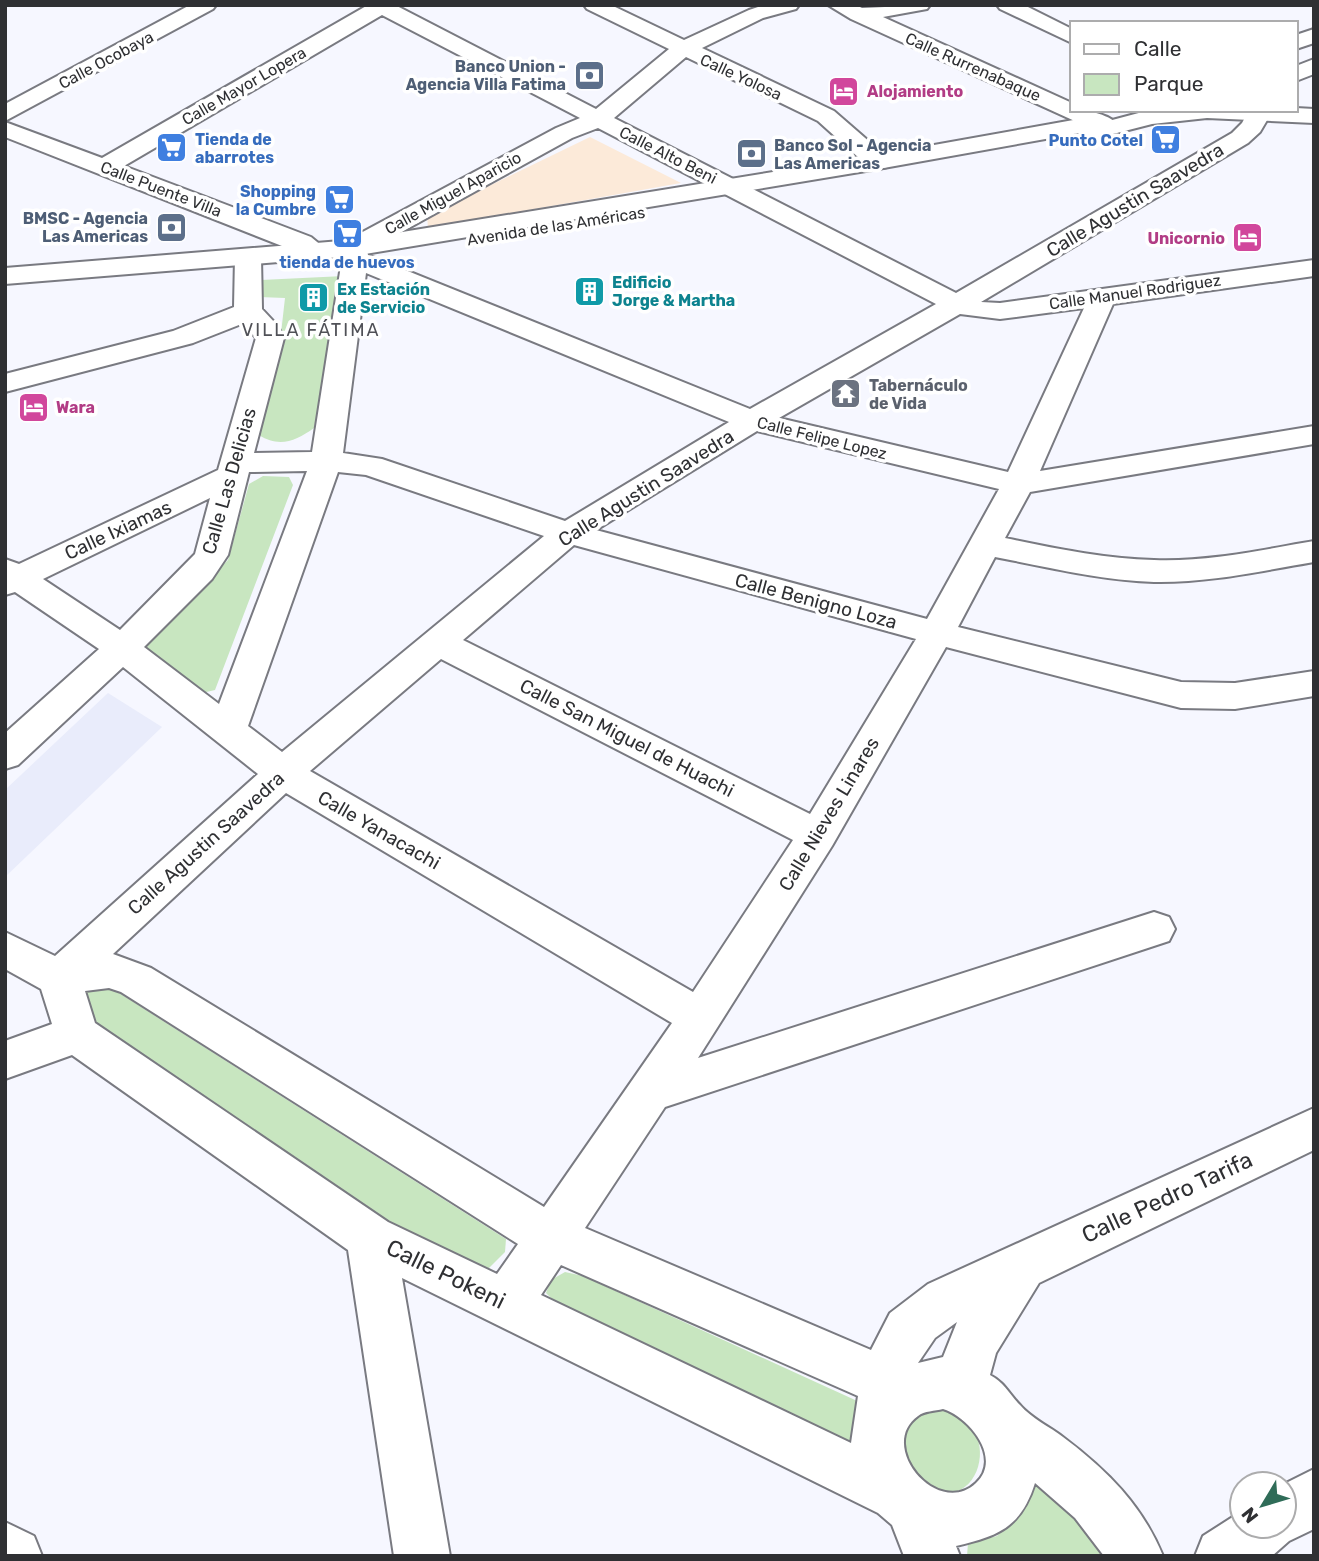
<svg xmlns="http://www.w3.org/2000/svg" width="1319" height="1561" font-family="Rubik,sans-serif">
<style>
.commercial{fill:#fcead9}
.built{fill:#e9ecfb}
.green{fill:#c8e6c0}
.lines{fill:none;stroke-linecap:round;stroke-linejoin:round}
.minor-casing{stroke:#797a81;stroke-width:4}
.major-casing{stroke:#797a81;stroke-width:4}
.minor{fill:#fff;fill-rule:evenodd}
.major{fill:#fff;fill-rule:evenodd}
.labels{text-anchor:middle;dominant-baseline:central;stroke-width:7;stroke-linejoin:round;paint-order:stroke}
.far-street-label{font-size:16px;fill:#2f3033;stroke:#fff}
.far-service-label{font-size:16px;font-weight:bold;fill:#4e5e75;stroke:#fff;text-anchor:end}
.far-hotel-label{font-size:16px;font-weight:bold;fill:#b23c85;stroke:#fff;text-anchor:start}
.far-shop-label{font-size:16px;font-weight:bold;fill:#366cbe;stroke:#fff;text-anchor:end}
.far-culture-label{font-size:16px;font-weight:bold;fill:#0d838f;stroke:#fff;text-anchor:start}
.far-worship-label{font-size:16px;font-weight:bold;fill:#5b616d;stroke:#fff;text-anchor:start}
.far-neighbourhood-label{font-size:18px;letter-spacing:2px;fill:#505157;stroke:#fff}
.street-label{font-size:19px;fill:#2f3033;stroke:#fff}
.near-street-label{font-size:23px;fill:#2f3033;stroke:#fff}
</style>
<rect width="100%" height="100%" fill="#f6f7ff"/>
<polygon class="commercial" points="590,137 681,183 428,228 427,216"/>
<polygon class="built" points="108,693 162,727 5,877 5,790"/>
<g class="green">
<path d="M344 276 314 428C296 441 279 448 259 435L280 342 285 298 259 297 261 280Z"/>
<polygon points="263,476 289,477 293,485 215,690 198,694 143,653 146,642 228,560 249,484"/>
<path d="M105 984 506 1239 505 1252 487 1270 377 1220 76 1011C79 991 86 985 105 984Z"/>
<polygon points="565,1272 583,1276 866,1405 848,1456 557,1304 546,1293 551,1280"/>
<path d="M941 1407C955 1412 967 1419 975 1433 988 1456 975 1496 943 1493 934 1492 925 1487 917 1484L897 1433 903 1420Z"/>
<polygon points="1029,1482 1059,1493 1105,1556 967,1556 968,1543 997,1536 1017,1514"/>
</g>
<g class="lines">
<defs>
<g id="minor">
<polygon points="190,5 216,5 213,9 5,121 5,104"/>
<path d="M368 5H395L596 109 669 49 587 9 584 5H611L684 40 749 10 764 5H799L796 9 763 18 702 48 834 111 887 157 890 162 887 167 878 169 869 167 818 121 686 57 614 118 956 293 1232 133 1242 123 1249 110H1273L1260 132 1248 143 981 302 1000 303 1314 260V276L1113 304 1040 471 1314 426V444L1030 492 1005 538C1054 548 1104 559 1154 560 1208 562 1261 550 1314 541V562C1261 571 1208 583 1154 582 1100 580 1047 567 995 557L958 627 1181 682 1235 683 1314 671V696L1235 709 1181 708 946 647 832 846 698 1058 1154 912 1169 917 1175 929 1169 941 665 1107 585 1228 871 1350 890 1313 928 1284 1314 1108V1150L1039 1283 996 1353 990 1375C1004 1382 1009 1394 1020 1405 1031 1418 1050 1427 1063 1437 1107 1470 1142 1505 1163 1556H1104L1075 1518 1035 1483C1021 1527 999 1536 956 1546L960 1556H904L892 1525 878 1513 402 1278 450 1556H394L348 1250 72 1055 5 1079V1041L52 1024 41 989 5 969V932L55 956 258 774 123 667 18 765 5 769V733L99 649 15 592 5 595V559L19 564 218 470 256 338 244 323 193 343 5 392V374L173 331 234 307 235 257 239 251 248 249 257 251 261 257 262 309 277 325 284 338 254 453 312 452 342 259 340 248 344 242 556 128 580 118 382 15 124 166 311 237 328 251 324 257 315 259 5 137V122L102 158ZM598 128 936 304 750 409 368 255 367 251 572 138ZM366 273 729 422 565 521 382 459 343 453ZM1084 308 1008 472 779 418 960 314 1000 319ZM757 431 999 489 927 619 596 530ZM307 471 219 704 144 647 212 579 228 555 249 472ZM338 472 366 475 544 536 282 752 248 726ZM210 498 195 554 120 630 43 579ZM574 545 916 639 810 814 463 640ZM441 659 793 840 693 992 310 771ZM286 793 672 1023 544 1207 151 968 113 954ZM109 988 121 992 518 1244 497 1274 388 1222 95 1023 85 991ZM561 1265 858 1396 851 1443 541 1295ZM957 1322 943 1357 918 1363 935 1338ZM943 1409C969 1417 1003 1458 976 1483 938 1519 876 1446 918 1416 924 1411 935 1411 943 1409Z"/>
<path d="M828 5H856L862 8 930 5 927 9 883 17 1072 103V110C1088 110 1111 114 1121 128L1117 133H1101L851 19Z"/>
<polygon points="997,5 1024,5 1072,29 1072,43 1000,9"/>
<polygon points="1314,1469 1314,1529 1289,1541 1272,1556 1195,1556 1203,1536 1242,1511 1242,1526 1284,1526 1284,1484"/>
<polygon points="5,1522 34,1536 42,1556 5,1556"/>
</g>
<g id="major">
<polygon points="1314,29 1314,43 1296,49 1296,35"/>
<polygon points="1314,59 1314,74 1296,81 1296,66"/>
<polygon points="1296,108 1314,109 1314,123 1207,118 1152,124 1101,137 1079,133 878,169 353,256 5,284 5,268 353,240 878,155 1079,119 1101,123 1150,110"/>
</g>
</defs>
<use href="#minor" class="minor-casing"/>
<use href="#major" class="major-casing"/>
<use href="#minor" class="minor"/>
<use href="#major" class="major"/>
</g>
<defs>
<symbol id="bank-square" viewBox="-11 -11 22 22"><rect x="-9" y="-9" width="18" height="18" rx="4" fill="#5c6f8a" stroke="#fff"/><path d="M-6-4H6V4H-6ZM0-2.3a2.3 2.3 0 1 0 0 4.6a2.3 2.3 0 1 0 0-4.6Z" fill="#fff"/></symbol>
<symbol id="hotel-square" viewBox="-11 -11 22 22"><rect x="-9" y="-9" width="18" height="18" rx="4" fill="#d1479c" stroke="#fff"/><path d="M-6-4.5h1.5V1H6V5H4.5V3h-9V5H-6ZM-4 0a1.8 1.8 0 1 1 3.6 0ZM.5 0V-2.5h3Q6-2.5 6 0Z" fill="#fff"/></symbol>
<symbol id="supermarket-square" viewBox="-11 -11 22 22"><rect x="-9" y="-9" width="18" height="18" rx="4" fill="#3f7fe0" stroke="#fff"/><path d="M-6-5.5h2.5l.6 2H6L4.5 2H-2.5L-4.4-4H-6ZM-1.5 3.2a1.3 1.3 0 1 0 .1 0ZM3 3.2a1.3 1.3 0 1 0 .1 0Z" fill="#fff"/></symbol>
<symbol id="building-square" viewBox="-11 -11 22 22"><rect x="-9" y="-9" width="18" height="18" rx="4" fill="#0f9aa8" stroke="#fff"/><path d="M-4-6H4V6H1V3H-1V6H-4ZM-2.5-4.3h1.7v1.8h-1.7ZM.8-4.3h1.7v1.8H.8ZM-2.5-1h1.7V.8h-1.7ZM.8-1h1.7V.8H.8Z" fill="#fff"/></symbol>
<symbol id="temple-square" viewBox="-11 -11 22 22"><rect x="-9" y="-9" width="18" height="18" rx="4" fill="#6b7280" stroke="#fff"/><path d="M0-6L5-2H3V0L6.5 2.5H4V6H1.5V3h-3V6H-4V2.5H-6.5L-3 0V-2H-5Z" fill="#fff"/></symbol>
</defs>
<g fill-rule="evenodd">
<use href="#bank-square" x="572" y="58" width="35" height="35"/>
<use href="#hotel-square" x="826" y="74" width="35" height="35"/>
<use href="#supermarket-square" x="1148" y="122" width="35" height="35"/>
<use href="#supermarket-square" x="154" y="130" width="35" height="35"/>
<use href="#bank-square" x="734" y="136" width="35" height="35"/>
<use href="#supermarket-square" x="322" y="182" width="35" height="35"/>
<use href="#bank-square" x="154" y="210" width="35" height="35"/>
<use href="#supermarket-square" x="330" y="216" width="35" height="35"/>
<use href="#hotel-square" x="1230" y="220" width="35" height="35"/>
<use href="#building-square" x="572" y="274" width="35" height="35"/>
<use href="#building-square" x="296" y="280" width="35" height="35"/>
<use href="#temple-square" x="828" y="376" width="35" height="35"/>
<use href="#hotel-square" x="16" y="390" width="35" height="35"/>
</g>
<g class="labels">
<g class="far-street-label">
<text transform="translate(106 60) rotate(-28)">Calle Ocobaya</text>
<text transform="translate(973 67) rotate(24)">Calle Rurrenabaque</text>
<text transform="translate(741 77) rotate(25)">Calle Yolosa</text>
<text transform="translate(244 86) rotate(-30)">Calle Mayor Lopera</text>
<text transform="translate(668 155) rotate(27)">Calle Alto Beni</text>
<text transform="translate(161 189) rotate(21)">Calle Puente Villa</text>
<text transform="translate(453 193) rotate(-29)">Calle Miguel Aparicio</text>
<text transform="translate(556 226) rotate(-9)">Avenida de las Américas</text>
<text transform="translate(1135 292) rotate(-8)">Calle Manuel Rodriguez</text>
<text transform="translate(822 438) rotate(14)">Calle Felipe Lopez</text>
</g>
<g class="far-service-label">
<text x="566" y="66">Banco Union -<tspan x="566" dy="18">Agencia Villa Fatima</tspan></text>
<text x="774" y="145" text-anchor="start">Banco Sol - Agencia<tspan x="774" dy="18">Las Americas</tspan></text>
<text x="148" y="218">BMSC - Agencia<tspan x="148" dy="18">Las Americas</tspan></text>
</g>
<g class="far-hotel-label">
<text x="867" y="91">Alojamiento</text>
<text x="1225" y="238" text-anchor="end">Unicornio</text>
<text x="56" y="407">Wara</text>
</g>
<g class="far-shop-label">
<text x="195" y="139" text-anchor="start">Tienda de<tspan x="195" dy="18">abarrotes</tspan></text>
<text x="1143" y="140">Punto Cotel</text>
<text x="316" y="191">Shopping<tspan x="316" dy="18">la Cumbre</tspan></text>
<text x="347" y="262" text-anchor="middle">tienda de huevos</text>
</g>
<g class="far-culture-label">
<text x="612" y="282">Edificio<tspan x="612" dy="18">Jorge &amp; Martha</tspan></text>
<text x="337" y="289">Ex Estación<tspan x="337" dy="18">de Servicio</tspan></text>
</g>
<g class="far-worship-label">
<text x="869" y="385">Tabernáculo<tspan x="869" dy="18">de Vida</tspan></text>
</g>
<g class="far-neighbourhood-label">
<text x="311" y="330">VILLA FÁTIMA</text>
</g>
<g class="street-label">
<text transform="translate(1135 200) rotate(-31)">Calle Agustin Saavedra</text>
<text transform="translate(229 481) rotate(-74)">Calle Las Delicias</text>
<text transform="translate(646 488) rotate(-32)">Calle Agustin Saavedra</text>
<text transform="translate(118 530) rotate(-25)">Calle Ixiamas</text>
<text transform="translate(816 601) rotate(15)">Calle Benigno Loza</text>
<text transform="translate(627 738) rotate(27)">Calle San Miguel de Huachi</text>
<text transform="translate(829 814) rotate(-59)">Calle Nieves Linares</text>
<text transform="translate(379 830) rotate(30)">Calle Yanacachi</text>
<text transform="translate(206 843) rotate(-42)">Calle Agustin Saavedra</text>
</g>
<g class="near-street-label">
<text transform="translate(1167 1197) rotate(-25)">Calle Pedro Tarifa</text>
<text transform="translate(446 1274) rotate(26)">Calle Pokeni</text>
</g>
</g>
<rect width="1319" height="1561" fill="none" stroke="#2f3033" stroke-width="14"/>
<rect x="1070" y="21" width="228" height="91" fill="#ffffff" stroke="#acacad" stroke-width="2"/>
<rect x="1084" y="44" width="35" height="10" fill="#ffffff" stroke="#acacad" stroke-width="2"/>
<text x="1134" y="56" font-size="21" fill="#2f3033">Calle</text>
<rect x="1084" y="74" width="35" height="21" fill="#c8e6c0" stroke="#acacad" stroke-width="2"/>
<text x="1134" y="91" font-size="21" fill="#2f3033">Parque</text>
<g transform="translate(1263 1505) rotate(232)"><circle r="33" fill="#ffffff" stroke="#acacad" stroke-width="2"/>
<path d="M0-5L12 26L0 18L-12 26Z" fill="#2f6c58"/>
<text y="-10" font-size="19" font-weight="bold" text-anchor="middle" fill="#2f3033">N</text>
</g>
</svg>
